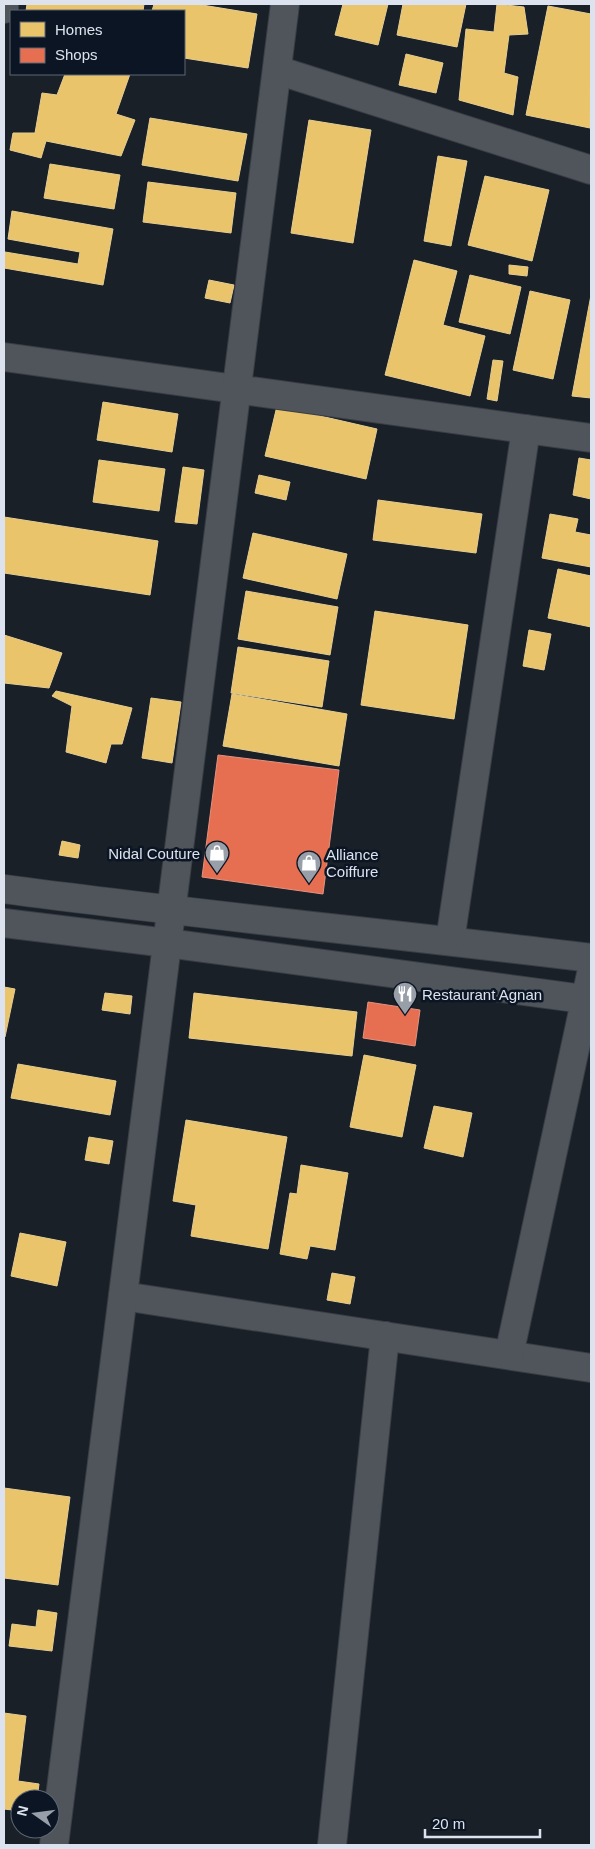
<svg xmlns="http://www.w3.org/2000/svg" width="595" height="1849" font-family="Helvetica,sans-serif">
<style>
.homes{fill:#e9c46a;stroke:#e5cd92}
.shops{fill:#e76f51;stroke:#e49280}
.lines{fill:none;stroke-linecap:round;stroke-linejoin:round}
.minor-casing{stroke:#393d45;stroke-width:30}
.minor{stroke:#50555b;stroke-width:28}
.labels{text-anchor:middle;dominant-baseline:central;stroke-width:5;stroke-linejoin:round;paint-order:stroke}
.poi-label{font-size:15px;fill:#dce3ee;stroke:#0b1524;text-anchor:start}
</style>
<rect width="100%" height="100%" fill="#1a2028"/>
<g class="homes">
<polygon points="27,4 144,4 143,11 26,11"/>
<polygon points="154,4 196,4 257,14 248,68 184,58 184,11 152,11"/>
<polygon points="343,4 388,4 378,45 335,35"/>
<polygon points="403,4 466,4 457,47 397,35"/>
<polygon points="497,4 524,7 528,34 509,35 504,73 518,77 513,115 459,100 466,29 494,32"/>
<polygon points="548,6 591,14 590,128 526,115"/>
<polygon points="406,54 443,63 436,93 399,85"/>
<polygon points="65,74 130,74 116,114 135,120 121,156 46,141 41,158 10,150 13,133 35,133 42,93 57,95"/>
<polygon points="150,118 247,134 238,181 142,165"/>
<polygon points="309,120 371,130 353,243 291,233"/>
<polygon points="438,156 467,161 451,246 424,241"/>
<polygon points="50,164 120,175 114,209 44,198"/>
<polygon points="485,176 549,190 532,261 468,245"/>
<polygon points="148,182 236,193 231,233 143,222"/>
<polygon points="12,211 113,229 103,285 4,268 5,252 78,264 80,252 8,239"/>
<polygon points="414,260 457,271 443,325 485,336 470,396 385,375"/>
<polygon points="509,265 528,267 527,276 509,274"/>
<polygon points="470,275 521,287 510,334 459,322"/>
<polygon points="209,280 234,285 230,303 205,298"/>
<polygon points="530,291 570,300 553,379 513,370"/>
<polygon points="591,295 591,398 572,396"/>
<polygon points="493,360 503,361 497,401 487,399"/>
<polygon points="103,402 178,414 172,452 97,440"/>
<polygon points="277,406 377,429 366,479 265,456"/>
<polygon points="579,458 591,460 591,499 573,495"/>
<polygon points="99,460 165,469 159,511 93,502"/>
<polygon points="183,467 204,470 197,524 175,522"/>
<polygon points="259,475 290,482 286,500 255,493"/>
<polygon points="378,500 482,514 476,553 373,540"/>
<polygon points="550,514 578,519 575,532 591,535 591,567 542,558"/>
<polygon points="4,517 158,541 150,595 4,573"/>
<polygon points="253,533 347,554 337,599 243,578"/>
<polygon points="558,569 591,576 591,627 548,618"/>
<polygon points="246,591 338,607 330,655 238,639"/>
<polygon points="375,611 468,625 454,719 361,705"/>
<polygon points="529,630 551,634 544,670 523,666"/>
<polygon points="4,635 62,653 49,688 4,683"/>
<polygon points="238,647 329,661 322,707 231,693"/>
<polygon points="56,691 132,708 122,744 111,744 106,763 66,752 72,706 52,696"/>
<polygon points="232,694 347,714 339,766 223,746"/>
<polygon points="151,698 181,702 172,763 142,758"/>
<polygon points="62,841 80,845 78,858 59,855"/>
<polygon points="4,987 15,989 5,1037 4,1037"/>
<polygon points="105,993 132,996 130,1014 102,1010"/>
<polygon points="194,993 357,1012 352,1056 189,1038"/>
<polygon points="364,1055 416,1065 402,1137 350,1127"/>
<polygon points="18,1064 116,1081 110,1115 11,1098"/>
<polygon points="434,1106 472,1113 463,1157 424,1148"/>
<polygon points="186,1120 287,1137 268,1249 191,1236 196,1205 173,1201"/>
<polygon points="89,1137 113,1141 109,1164 85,1160"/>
<polygon points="301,1165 348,1173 335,1250 310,1246 307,1259 280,1254 290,1193 297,1194"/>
<polygon points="20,1233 66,1242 57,1286 11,1276"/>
<polygon points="332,1273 355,1277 350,1304 327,1300"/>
<polygon points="4,1488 70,1497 58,1585 4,1578"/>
<polygon points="38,1610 57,1613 52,1651 9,1646 12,1624 36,1627"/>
<polygon points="4,1713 26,1716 18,1781 39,1784 37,1799 20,1799 20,1811 4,1809"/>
</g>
<g class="shops">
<polygon points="218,755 339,770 323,894 202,877"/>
<polygon points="368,1002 420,1010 415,1046 363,1038"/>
</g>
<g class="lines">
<defs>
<g id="minor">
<polyline points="4,9 4,4"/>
<polyline points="277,70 591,170"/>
<polyline points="4,357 591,438"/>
<path d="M4 889C199 915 395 934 591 958"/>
<polyline points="4,923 167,943 591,1000"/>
<polyline points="450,941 526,429"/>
<polyline points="123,1296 591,1368"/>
<polyline points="509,1355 591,974"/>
<polyline points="54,1845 285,4"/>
<polyline points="332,1845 385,1336"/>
</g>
</defs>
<use href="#minor" class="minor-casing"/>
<use href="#minor" class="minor"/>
</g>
<defs>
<symbol id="shop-pin" viewBox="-11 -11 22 30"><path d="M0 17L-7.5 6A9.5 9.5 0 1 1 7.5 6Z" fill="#989fa9" stroke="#0b1524"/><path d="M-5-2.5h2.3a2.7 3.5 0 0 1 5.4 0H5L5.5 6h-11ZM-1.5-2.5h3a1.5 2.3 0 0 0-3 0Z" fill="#fff"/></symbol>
<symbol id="restaurant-pin" viewBox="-11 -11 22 30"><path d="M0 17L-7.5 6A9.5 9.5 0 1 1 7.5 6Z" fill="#989fa9" stroke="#0b1524"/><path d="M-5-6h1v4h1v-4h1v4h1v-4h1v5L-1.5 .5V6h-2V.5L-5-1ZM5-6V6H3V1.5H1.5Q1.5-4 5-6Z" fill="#fff"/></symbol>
</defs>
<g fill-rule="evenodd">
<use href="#shop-pin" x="203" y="839" width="28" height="38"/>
<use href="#shop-pin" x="295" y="849" width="28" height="38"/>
<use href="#restaurant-pin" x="391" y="980" width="28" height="38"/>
</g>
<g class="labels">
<g class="poi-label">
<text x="200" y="853" text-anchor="end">Nidal Couture</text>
<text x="326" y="854">Alliance<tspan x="326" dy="17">Coiffure</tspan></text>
<text x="422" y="994">Restaurant Agnan</text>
</g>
</g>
<rect width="595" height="1849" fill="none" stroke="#dce3ee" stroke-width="10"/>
<rect x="10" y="10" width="175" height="65" fill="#0b1524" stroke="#5f6775"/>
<rect x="20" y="22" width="25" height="15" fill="#e9c46a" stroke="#5f6775"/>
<text x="55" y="35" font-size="15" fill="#dce3ee">Homes</text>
<rect x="20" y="48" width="25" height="15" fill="#e76f51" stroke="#5f6775"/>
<text x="55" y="60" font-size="15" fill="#dce3ee">Shops</text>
<g transform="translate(35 1814) rotate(284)"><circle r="24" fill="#0b1524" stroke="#5f6775"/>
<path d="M0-4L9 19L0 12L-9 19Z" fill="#989fa9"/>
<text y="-8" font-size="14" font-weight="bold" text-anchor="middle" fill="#dce3ee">N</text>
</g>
<path d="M425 1829v8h115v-8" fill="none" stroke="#dce3ee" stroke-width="2.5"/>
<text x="432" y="1829" font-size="15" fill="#dce3ee" stroke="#0b1524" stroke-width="4" paint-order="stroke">20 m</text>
</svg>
